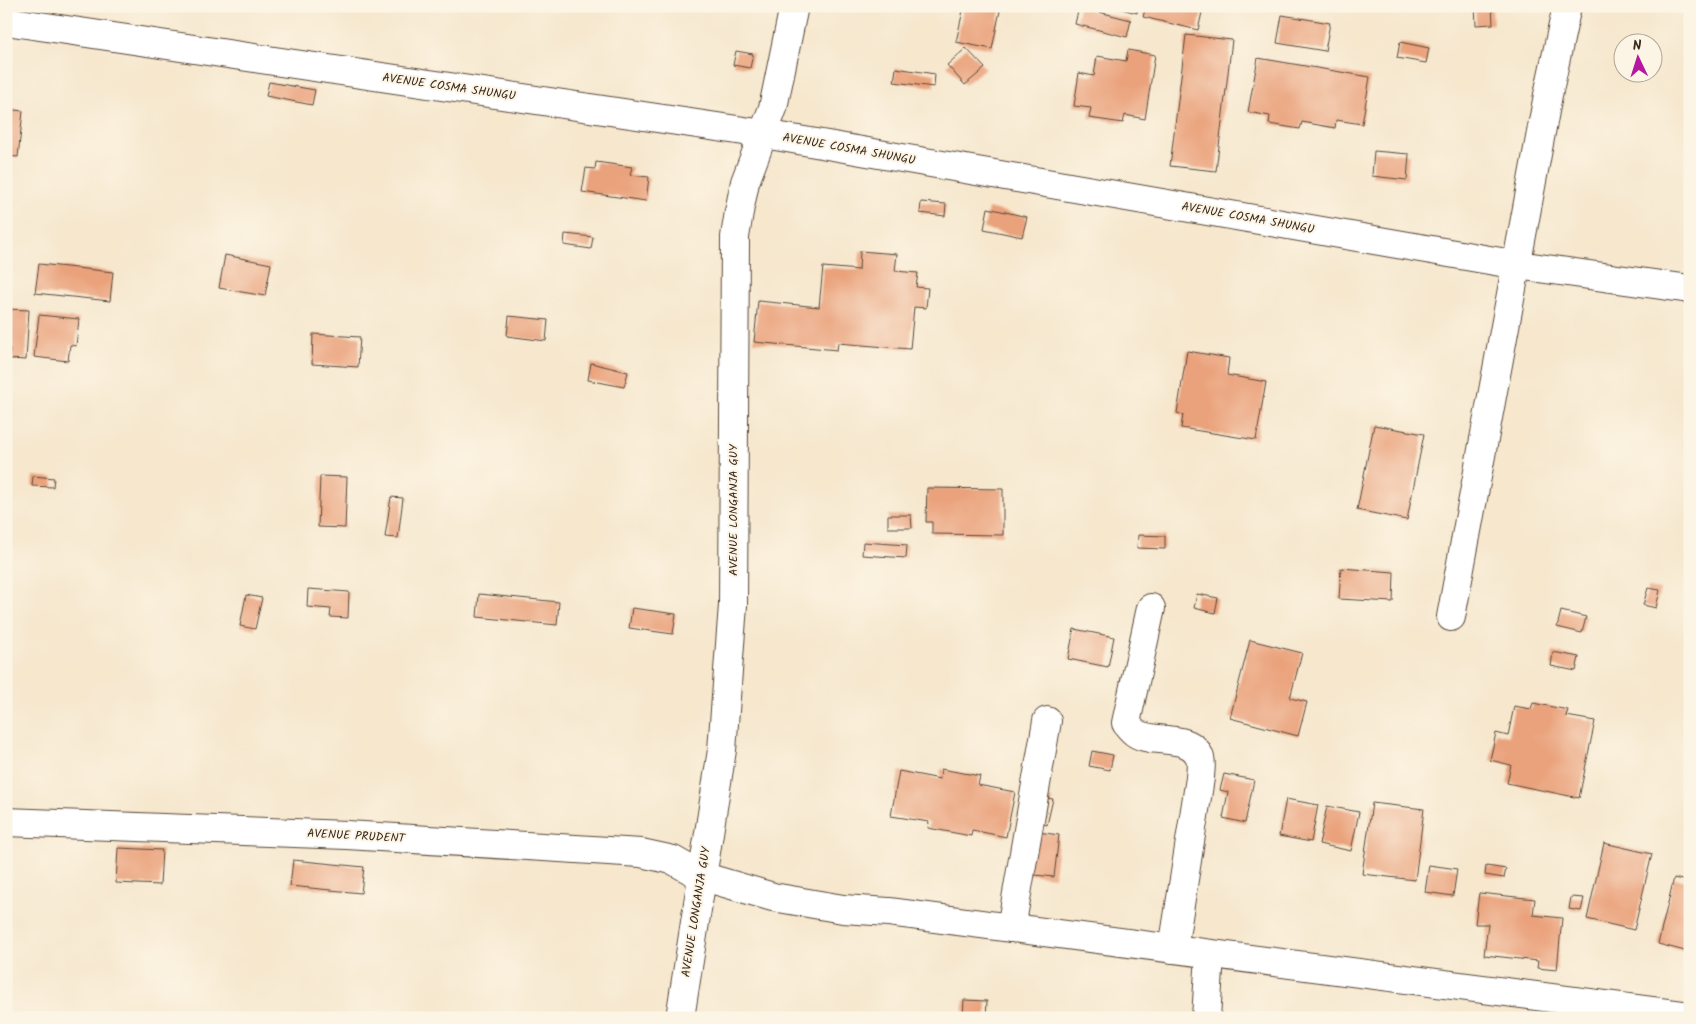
<svg xmlns="http://www.w3.org/2000/svg" width="1696" height="1024" font-family="Kalam,sans-serif">
<style>
.building{fill:#eaa27c}
.lines{fill:none;stroke-linecap:round;stroke-linejoin:round}
.minor-casing{stroke:#574638;stroke-width:30}
.minor{stroke:#fff;stroke-width:28}
.labels{text-anchor:middle;dominant-baseline:central;stroke-width:4;stroke-linejoin:round;paint-order:stroke}
.street-label{font-size:12px;fill:#3b2a1e;stroke:#fcf5e5}
</style>
<rect width="100%" height="100%" fill="#fcf5e5"/>
<filter id="ink" filterUnits="userSpaceOnUse"><feTurbulence type="fractalNoise" baseFrequency=".02" numOctaves="2"/><feDisplacementMap in="SourceGraphic" scale="10" xChannelSelector="R" yChannelSelector="G"/><feConvolveMatrix kernelMatrix="1 2 1 2 8 2 1 2 1" color-interpolation-filters="sRGB"/></filter>
<filter id="wash" filterUnits="userSpaceOnUse"><feTurbulence type="fractalNoise" baseFrequency=".0096" numOctaves="4" result="noise"/><feDisplacementMap in="SourceGraphic" scale="20" xChannelSelector="R" yChannelSelector="G"/><feGaussianBlur stdDeviation="1.12" result="paint"/><feColorMatrix in="noise" values="0 0 0 0 0 0 0 0 0 0 0 0 0 0 0 0 0 1.4 0 .05"/><feComposite in="paint" operator="in"/></filter>
<g filter="url(#wash)">
<rect width="100%" height="100%" fill="#f6e7cd"/>
<g id="blocks">
<g class="building">
<polygon points="964,6 1001,6 992,49 956,42"/>
<polygon points="1110,6 1138,6 1137,13"/>
<polygon points="1146,6 1196,6 1203,8 1198,30 1143,17"/>
<polygon points="1475,6 1492,6 1493,24 1476,25"/>
<polygon points="1079,7 1131,20 1127,37 1075,24"/>
<polygon points="1282,15 1330,23 1325,51 1277,43"/>
<polygon points="1186,35 1232,40 1216,171 1170,166"/>
<polygon points="1400,42 1429,48 1426,63 1397,58"/>
<polygon points="966,48 985,68 965,85 947,65"/>
<polygon points="1128,50 1155,55 1145,119 1125,115 1123,123 1089,118 1091,108 1074,106 1079,73 1094,76 1097,56 1126,61"/>
<polygon points="736,51 753,54 750,68 733,65"/>
<polygon points="1258,58 1370,77 1362,124 1336,120 1335,128 1302,122 1300,129 1269,124 1270,116 1248,112"/>
<polygon points="896,68 935,74 934,87 894,82"/>
<polygon points="269,82 315,90 312,105 266,96"/>
<polygon points="6,109 23,111 18,157 6,156"/>
<polygon points="1374,151 1409,154 1407,180 1372,176"/>
<polygon points="596,162 632,167 630,175 649,177 646,201 582,192 586,168 595,169"/>
<polygon points="921,202 946,204 945,216 920,213"/>
<polygon points="988,208 1027,217 1022,237 984,229"/>
<polygon points="565,234 593,237 591,249 564,245"/>
<polygon points="860,251 897,254 895,271 918,273 916,287 928,288 926,308 914,307 910,349 838,343 837,350 754,342 758,301 819,307 823,267 859,270"/>
<polygon points="225,255 271,264 265,296 219,288"/>
<polygon points="39,264 113,272 110,301 35,293"/>
<polygon points="6,309 29,310 26,360 9,359 10,349 6,349"/>
<polygon points="39,315 79,319 76,346 70,345 68,361 34,357"/>
<polygon points="509,316 548,320 546,341 507,336"/>
<polygon points="313,334 360,337 358,367 312,364"/>
<polygon points="1187,351 1229,358 1227,375 1266,382 1256,440 1181,428 1183,415 1177,413"/>
<polygon points="591,363 628,372 624,387 588,380"/>
<polygon points="1374,425 1424,434 1407,520 1357,510"/>
<polygon points="33,476 54,478 53,487 32,486"/>
<polygon points="320,476 347,477 345,528 318,527"/>
<polygon points="927,488 1003,489 1003,535 932,534 932,522 926,522"/>
<polygon points="391,497 403,498 398,538 385,537"/>
<polygon points="888,515 911,515 912,528 888,528"/>
<polygon points="1138,535 1165,536 1165,549 1137,548"/>
<polygon points="863,542 907,545 906,558 862,555"/>
<polygon points="1341,568 1394,572 1393,602 1339,599"/>
<polygon points="1648,588 1660,590 1656,608 1643,605"/>
<polygon points="308,589 349,592 348,618 330,617 331,609 307,607"/>
<polygon points="479,594 559,602 557,625 477,617"/>
<polygon points="1197,594 1218,598 1215,613 1194,608"/>
<polygon points="246,595 262,598 255,629 240,626"/>
<polygon points="632,608 676,614 673,634 629,628"/>
<polygon points="1561,611 1586,617 1582,633 1557,627"/>
<polygon points="1074,629 1114,637 1108,667 1068,659"/>
<polygon points="1250,640 1302,653 1290,698 1307,702 1298,736 1230,718"/>
<polygon points="1553,652 1579,657 1576,671 1551,666"/>
<polygon points="1533,703 1568,710 1566,716 1595,721 1579,798 1507,783 1511,765 1490,760 1496,733 1508,736 1514,706 1531,709"/>
<polygon points="1092,751 1113,755 1110,770 1089,766"/>
<polygon points="941,769 980,776 978,785 1015,792 1006,837 972,830 971,836 928,828 929,822 891,816 899,771 940,779"/>
<polygon points="1224,774 1254,780 1245,823 1223,818 1228,792 1220,790"/>
<polygon points="1041,797 1053,799 1047,825 1035,822"/>
<polygon points="1286,799 1318,805 1311,842 1279,836"/>
<polygon points="1372,803 1424,809 1415,880 1362,874"/>
<polygon points="1327,806 1359,812 1351,851 1319,844"/>
<polygon points="1031,831 1059,835 1054,877 1026,874"/>
<polygon points="1604,843 1652,854 1634,930 1587,919"/>
<polygon points="118,848 162,850 160,885 116,883"/>
<polygon points="293,860 364,867 361,893 290,886"/>
<polygon points="1429,865 1457,869 1453,896 1425,892"/>
<polygon points="1486,866 1506,869 1504,878 1485,875"/>
<polygon points="1674,878 1690,882 1689,952 1658,944"/>
<polygon points="1479,893 1535,899 1533,915 1562,918 1557,970 1537,968 1538,961 1484,955 1488,924 1475,924"/>
<polygon points="1571,897 1584,898 1581,911 1569,909"/>
<polygon points="964,1000 987,1001 986,1018 963,1018"/>
</g>
</g>
</g>
<g filter="url(#ink)">
<use href="#blocks" fill-opacity="0" stroke="#574638" stroke-width="1"/>
<g class="lines">
<defs>
<g id="minor">
<polyline points="6,21 764,134 1518,265 1690,289"/>
<path d="M1151 608 1126 723C1129 727 1132 731 1137 734 1155 744 1192 733 1200 758 1202 764 1200 772 1200 778L1173 949"/>
<polyline points="1451,617 1548,95 1567,6"/>
<polyline points="6,822 347,835 641,853 673,860 701,876 773,897 843,909 889,912 1690,1016"/>
<polyline points="1011,928 1047,721"/>
<polyline points="680,1018 722,750 733,605 735,237 739,212 745,182 773,108 794,6"/>
<polyline points="1206,1018 1210,954"/>
</g>
</defs>
<use href="#minor" class="minor-casing"/>
<use href="#minor" class="minor"/>
</g>
</g>
<g class="labels">
<g class="street-label">
<text transform="translate(449 87) rotate(8)">AVENUE COSMA SHUNGU</text>
<text transform="translate(849 149) rotate(10)">AVENUE COSMA SHUNGU</text>
<text transform="translate(1248 218) rotate(10)">AVENUE COSMA SHUNGU</text>
<text transform="translate(733 510) rotate(-90)">AVENUE LONGANJA GUY</text>
<text transform="translate(356 836) rotate(3)">AVENUE PRUDENT</text>
<text transform="translate(696 912) rotate(-81)">AVENUE LONGANJA GUY</text>
</g>
</g>
<rect width="1696" height="1024" fill="none" stroke="#fcf5e5" stroke-width="25"/>
<g transform="translate(1638 58) rotate(356)"><circle r="24" fill="#fcf5e5" stroke="#afa495"/>
<path d="M0-4L9 19L0 12L-9 19Z" fill="#b5179e"/>
<text y="-8" font-size="14" font-weight="bold" text-anchor="middle" fill="#3b2a1e">N</text>
</g>
</svg>
